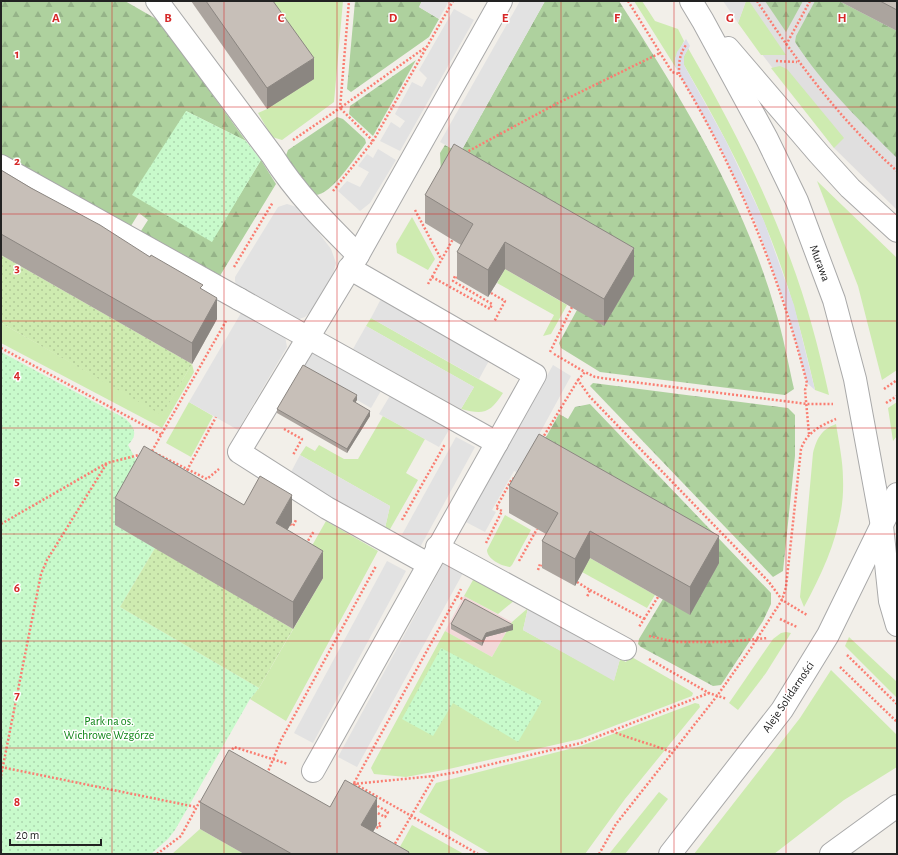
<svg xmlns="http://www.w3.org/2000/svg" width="898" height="855" font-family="'Alegreya Sans',sans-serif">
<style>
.residential{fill:#e0dfdf}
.commercial{fill:#f2d9d9}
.grass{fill:#ceebb0}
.forest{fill:url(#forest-firs)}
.park{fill:url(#park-dots)}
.garden{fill:url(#garden-dots)}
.parking{fill:#e2e2e2}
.plaza{fill:#dddde8}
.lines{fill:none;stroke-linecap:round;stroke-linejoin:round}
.pedestrian-casing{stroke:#a9a9a9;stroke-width:24}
.minor-casing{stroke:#a9a9a9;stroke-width:24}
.tertiary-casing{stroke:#a9a9a9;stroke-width:24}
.path{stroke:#fa7e72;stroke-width:2.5;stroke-dasharray:2 2;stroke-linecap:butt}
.pedestrian{stroke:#fff;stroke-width:22}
.minor{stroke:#fff;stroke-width:22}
.tertiary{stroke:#fff;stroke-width:22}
.wall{fill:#aba49e}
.shaded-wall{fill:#8b8681}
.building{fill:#c7bfb8;stroke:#8b8681}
.grid{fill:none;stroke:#d62828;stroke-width:1;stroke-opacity:0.55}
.labels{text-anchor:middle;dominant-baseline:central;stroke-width:3;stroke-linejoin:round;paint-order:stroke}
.street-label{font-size:12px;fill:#222;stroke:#fff}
.park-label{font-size:12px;fill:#0c8414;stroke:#fff}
.grid-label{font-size:13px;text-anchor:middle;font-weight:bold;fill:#d62828;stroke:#fff;stroke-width:3;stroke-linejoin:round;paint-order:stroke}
</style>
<defs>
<pattern id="forest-firs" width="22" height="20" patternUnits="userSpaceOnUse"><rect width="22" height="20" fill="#aed19e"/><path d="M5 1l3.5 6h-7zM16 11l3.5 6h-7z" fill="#95b388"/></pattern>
<pattern id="park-dots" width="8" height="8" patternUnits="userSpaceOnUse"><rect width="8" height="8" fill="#c8facb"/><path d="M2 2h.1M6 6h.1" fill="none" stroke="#acd6ae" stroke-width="1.8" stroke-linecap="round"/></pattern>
<pattern id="garden-dots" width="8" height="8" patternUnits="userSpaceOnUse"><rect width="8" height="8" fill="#ceebb0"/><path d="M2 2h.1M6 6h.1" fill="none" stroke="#b1c997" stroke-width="1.8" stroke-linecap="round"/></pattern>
</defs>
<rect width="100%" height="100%" fill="#f2efe9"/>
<polygon class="residential" points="746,1 897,1 897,210 834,148 738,23"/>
<polygon class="commercial" points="464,596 512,622 492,657 445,631"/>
<g class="grass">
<polygon points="258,1 343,1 334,102 282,140 272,137 258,113 267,109"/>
<polygon points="634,1 642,1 655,21 678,29 684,41 675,59 676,68"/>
<polygon points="746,1 749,1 786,55 761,55 738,23"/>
<path d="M688 48C727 116 763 185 790 258 807 303 819 349 829 395L815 390C802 333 787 276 764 222 742 168 713 115 684 65V56Z"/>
<polygon points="780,66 787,69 844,138 834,148 771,68"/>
<polygon points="817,181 897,258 897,370 882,380 858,286"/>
<polygon points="412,217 435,259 428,270 397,253 396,244"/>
<polygon points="505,269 567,305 551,334 543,336 554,315 497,283"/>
<path d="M371 318 503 393C490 413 484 415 461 409L474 387 366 326Z"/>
<polygon points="1,323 162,414 192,364 194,372 162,428 1,343"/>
<polygon points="189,402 213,416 191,457 166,443"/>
<polygon points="897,402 897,436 893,441 888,408"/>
<polygon points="383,416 425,439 406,473 418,480 389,531 385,528 390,506 300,455 306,446 315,451 319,445 344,459 358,459"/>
<path d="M836 424C839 443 843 461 843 479 845 525 825 568 804 607L800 597 813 453C817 438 821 430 836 424Z"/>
<path d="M505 515 531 530 512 565 510 567C501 566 487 559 487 550Z"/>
<polygon points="326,521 378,551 286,721 250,699 259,688 323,578 301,565"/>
<polygon points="590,558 655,595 647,608 582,572"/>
<polygon points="478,579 515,600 498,614 464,596 473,580"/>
<polygon points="528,608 523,630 614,680 620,659 626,662 630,656 689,690 693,693 692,696 580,739 449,769 406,777 374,774 371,768 373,764 445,631 492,657 512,622"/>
<polygon points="786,632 791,633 766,673 738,710 729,703 773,639 781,633"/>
<polygon points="849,637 897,682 897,698 845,646"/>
<polygon points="831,670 897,735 897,767 844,800 774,854 694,854 800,718"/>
<polygon points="695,703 699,704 700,707 625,799 585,854 491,854 419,812 436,783 581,746"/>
<polygon points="659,792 668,799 625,854 609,854"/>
<polygon points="412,825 464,854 396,854"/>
<polygon points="200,829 244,854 172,854"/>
</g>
<g class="forest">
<polygon points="1,1 125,1 158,20 246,141 186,111 211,242 261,160 276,184 218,279 139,234 148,220 139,213 129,229 1,154"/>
<polygon points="355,1 422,1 419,7 439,19 429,37 351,92 347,89"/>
<path d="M545 1H619C681 97 743 198 775 309 783 335 788 362 794 389L785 395 600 372 561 348 559 343 577 310 442 193 440 153 445 145 460 153Z"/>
<polygon points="765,1 803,1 786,32"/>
<path d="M815 1H839L897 31V158C861 122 822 84 795 42L796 36Z"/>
<polygon points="416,60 373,136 349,114 350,106"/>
<path d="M337 117 343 119 365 139 366 143C356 156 331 196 315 195L285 158 288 150Z"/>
<polygon points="593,383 788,408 795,415 795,456 783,571 773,577 590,386"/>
<polygon points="590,404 771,593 771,604 763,621 721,685 713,686 641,647 638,644 639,639 663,599 536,455 559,414 568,419 575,407"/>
</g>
<g class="park">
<polygon points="186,111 246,141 261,160 212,242 132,195"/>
<path d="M1 352 126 419C135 428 138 435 128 445L139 465 115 525 155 548 120 607 259 688 250 699 175 830 168 839 151 854H1Z"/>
<polygon points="441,648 542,701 518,742 453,703 433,736 402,719"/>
</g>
<g class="garden">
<polygon points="1,255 192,364 162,415 1,323"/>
<polygon points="155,548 293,629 259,688 120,607"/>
</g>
<g class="parking">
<polygon points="422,1 449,1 439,19 419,7"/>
<polygon points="520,1 545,1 460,153 440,142"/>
<polygon points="723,1 746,1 738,23"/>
<polygon points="454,9 474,20 400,151 380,141 391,122 400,128 405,121 395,114 412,82 422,87 427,78 419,70"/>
<polygon points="378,149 396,160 370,203 360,211 338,191 347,181 360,187 369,172 358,166 367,154 373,158"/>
<polygon points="287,204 300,208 331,249 336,263 333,274 310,312 305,317 299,319 291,319 237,288 235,281 235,277 278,207"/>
<polygon points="382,297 491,357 479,379 371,318"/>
<polygon points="241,313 285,336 287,347 238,430 189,402"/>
<polygon points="366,326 474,387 461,409 353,349"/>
<polygon points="311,349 382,389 371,408 301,368"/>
<polygon points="553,365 571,376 518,473 514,471 492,510 496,512 485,532 462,520 499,462"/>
<polygon points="391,394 450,428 439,447 379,414"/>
<polygon points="456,437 475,447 418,551 399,540"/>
<polygon points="300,455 390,506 385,528 290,474"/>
<polygon points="387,561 406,571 313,743 294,733"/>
<polygon points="444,562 463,573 357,767 338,757"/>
<polygon points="528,608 620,659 614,681 523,630"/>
</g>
<polygon class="plaza" points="686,39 690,46 684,56 684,65 726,141 764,221 794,305 815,390 807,383 787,310 757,226 719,145 676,68 675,59 677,52"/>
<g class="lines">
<defs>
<g id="pedestrian">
<path d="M157 1 272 155C296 193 326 223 358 255"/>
<polyline points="1,166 239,299"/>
</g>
<g id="minor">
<polyline points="239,299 497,443"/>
<polyline points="437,547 625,649"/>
<polyline points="428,564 327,508 239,452 358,255 501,1"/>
<polyline points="313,771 535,375 349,268"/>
</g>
<g id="tertiary">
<polyline points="691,1 703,21 767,139 797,201 834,300 855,379 882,526 890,601 897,625"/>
<polyline points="728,48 819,154 850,188 897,231"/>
<polyline points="670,854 782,710 828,635 897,494"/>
<polyline points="831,854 897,806"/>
</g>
</defs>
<use href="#pedestrian" class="pedestrian-casing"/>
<use href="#minor" class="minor-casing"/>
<use href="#tertiary" class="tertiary-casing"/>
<g class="path">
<path d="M628 1 672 72 679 74C737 170 779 274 807 383L805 390 809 434"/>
<path d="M757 1C797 62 842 122 897 171"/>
<polyline points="786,45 810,1"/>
<polyline points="776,61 797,62"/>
<path d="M679 74C679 63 679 55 686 45"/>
<polyline points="293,140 340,108 349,1"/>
<polyline points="373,141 340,108 426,47"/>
<polyline points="465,153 554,105 660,53"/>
<polyline points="333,191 373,141 453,1"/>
<polyline points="415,210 441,259"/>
<polyline points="234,267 273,202"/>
<polyline points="432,277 453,239"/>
<polyline points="428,284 432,277 490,309 492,304 453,281 455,276 458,278"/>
<polyline points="491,293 505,301 494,322"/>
<polyline points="1,348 162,435"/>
<polyline points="550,352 572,307"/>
<polyline points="554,354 585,372"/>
<polyline points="578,380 585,372 595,377 616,380 807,404 833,404"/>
<polyline points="884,389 897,380"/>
<polyline points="886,403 897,396"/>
<polyline points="284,429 302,439 293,455"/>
<polyline points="542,439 578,380 590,397 769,582 782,600 807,615"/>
<polyline points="152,451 226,321"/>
<polyline points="155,453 207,479 219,469"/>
<polyline points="185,474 216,417"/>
<polyline points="402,520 445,444"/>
<polyline points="1,524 107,463 143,454"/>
<polyline points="290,524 293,526 296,520"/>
<polyline points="486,543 502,511 496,508 512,479 517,478"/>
<polyline points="306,544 314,531"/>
<polyline points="519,561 537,529"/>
<polyline points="538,570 540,564 543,566"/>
<polyline points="577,582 590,590 587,597"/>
<polyline points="590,590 644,619 639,627"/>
<polyline points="457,596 466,601"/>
<polyline points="644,619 658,597"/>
<polyline points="780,619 797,627"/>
<polyline points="649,636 676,642 724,642 768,638"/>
<polyline points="847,655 897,704"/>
<polyline points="649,659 709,693 727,699"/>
<polyline points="840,667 897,722"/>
<path d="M612 731C632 740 653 744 673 753"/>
<polyline points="230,753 234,747 288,764"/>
<polyline points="1,767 196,807"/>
<polyline points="267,774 281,740 376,566"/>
<polyline points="1,776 41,574 47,560 107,463"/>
<polyline points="354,783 461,589"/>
<polyline points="353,784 434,776 458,772 581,743 709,693"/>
<polyline points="355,784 478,854"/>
<polyline points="374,804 388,812 385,817 374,811"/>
<polyline points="375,821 381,824 379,828 376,827"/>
<polyline points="393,847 434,777"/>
<polyline points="157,854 181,836 201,799"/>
<path d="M599 854 616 824 717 696 751 648 782 600 786 587 801 449C807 432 820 426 836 419"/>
</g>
<use href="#pedestrian" class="pedestrian"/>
<use href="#minor" class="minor"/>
<use href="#tertiary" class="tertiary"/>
</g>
<g class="wall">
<polygon points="191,1 273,1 314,79 267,109"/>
<polygon points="839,1 897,1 897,31"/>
<polygon points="1,170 203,290 217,319 192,364 1,255"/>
<polygon points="425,195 634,275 604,326 505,269 488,297 457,279 457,252 461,245 425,223"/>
<polygon points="357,400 355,402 370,416 347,453 277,413 277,409"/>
<polygon points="509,486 719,563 690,615 590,558 575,586 542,568 542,541 546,534 509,513"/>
<polygon points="115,498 244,505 292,522 287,530 323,578 293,629 115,525"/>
<polygon points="451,624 513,630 486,637 482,646 451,629"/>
<polygon points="200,802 330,807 377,825 373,832 409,854 244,854 200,829"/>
</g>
<g class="shaded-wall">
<polygon points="314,58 314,79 267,109 267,88"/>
<polygon points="505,242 505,269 488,297 488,270"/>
<polygon points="634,248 634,275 604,326 604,299"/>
<polygon points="217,298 217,319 192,364 192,343"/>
<polygon points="357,395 357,400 353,406 353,401"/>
<polygon points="370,411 370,416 347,453 347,449"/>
<polygon points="292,495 292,522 276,550 276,523"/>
<polygon points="590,531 590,558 575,586 575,559"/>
<polygon points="719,536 719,563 690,615 690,587"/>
<polygon points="323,551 323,578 293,629 293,602"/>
<polygon points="513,625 513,630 486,637 482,646 482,641 486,633"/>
<polygon points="377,798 377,825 361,852 361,825"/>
</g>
<g class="building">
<polygon points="206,1 273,1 314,58 267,88"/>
<polygon points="880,1 897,1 897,10"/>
<polygon points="454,144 634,248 604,299 505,242 488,270 457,252 473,224 425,195"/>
<polygon points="1,170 31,188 100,225 150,257 151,255 203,285 200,288 217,298 192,343 1,234"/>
<polygon points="303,365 357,395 353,401 370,411 347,449 277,409"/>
<polygon points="539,434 719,536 690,587 590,531 575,559 542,541 558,513 509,486"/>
<polygon points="144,446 244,505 260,476 292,495 276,523 323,551 293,602 115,498"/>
<polygon points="465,599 513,625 486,633 482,641 451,624"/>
<polygon points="229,750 330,807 345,780 377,798 361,825 409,852 408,854 292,854 200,802"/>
</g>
<path class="grid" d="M112 1V854M224 1V854M337 1V854M449 1V854M561 1V854M674 1V854M786 1V854M1 107H897M1 214H897M1 321H897M1 428H897M1 534H897M1 641H897M1 748H897"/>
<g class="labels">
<g class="street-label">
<text transform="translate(820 263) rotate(69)">Murawa</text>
<text transform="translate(788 697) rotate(-56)">Aleje Solidarności</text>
</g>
<g class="park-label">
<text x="109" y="721">Park na os.<tspan x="109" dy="14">Wichrowe Wzgórze</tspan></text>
</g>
</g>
<g class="grid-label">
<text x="56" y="22">A</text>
<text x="168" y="22">B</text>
<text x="281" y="22">C</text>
<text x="393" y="22">D</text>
<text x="505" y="22">E</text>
<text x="617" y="22">F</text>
<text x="730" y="22">G</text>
<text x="842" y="22">H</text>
<text x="17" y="58">1</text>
<text x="17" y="165">2</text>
<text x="17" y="272">3</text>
<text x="17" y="379">4</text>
<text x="17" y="485">5</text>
<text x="17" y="592">6</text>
<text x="17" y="699">7</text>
<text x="17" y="806">8</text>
</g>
<rect width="898" height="855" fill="none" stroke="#222222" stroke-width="4"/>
<path d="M10 839v6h91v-6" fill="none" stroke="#222222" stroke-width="2"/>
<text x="16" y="839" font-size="12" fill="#222222" stroke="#ffffff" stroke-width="3" paint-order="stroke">20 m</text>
</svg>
